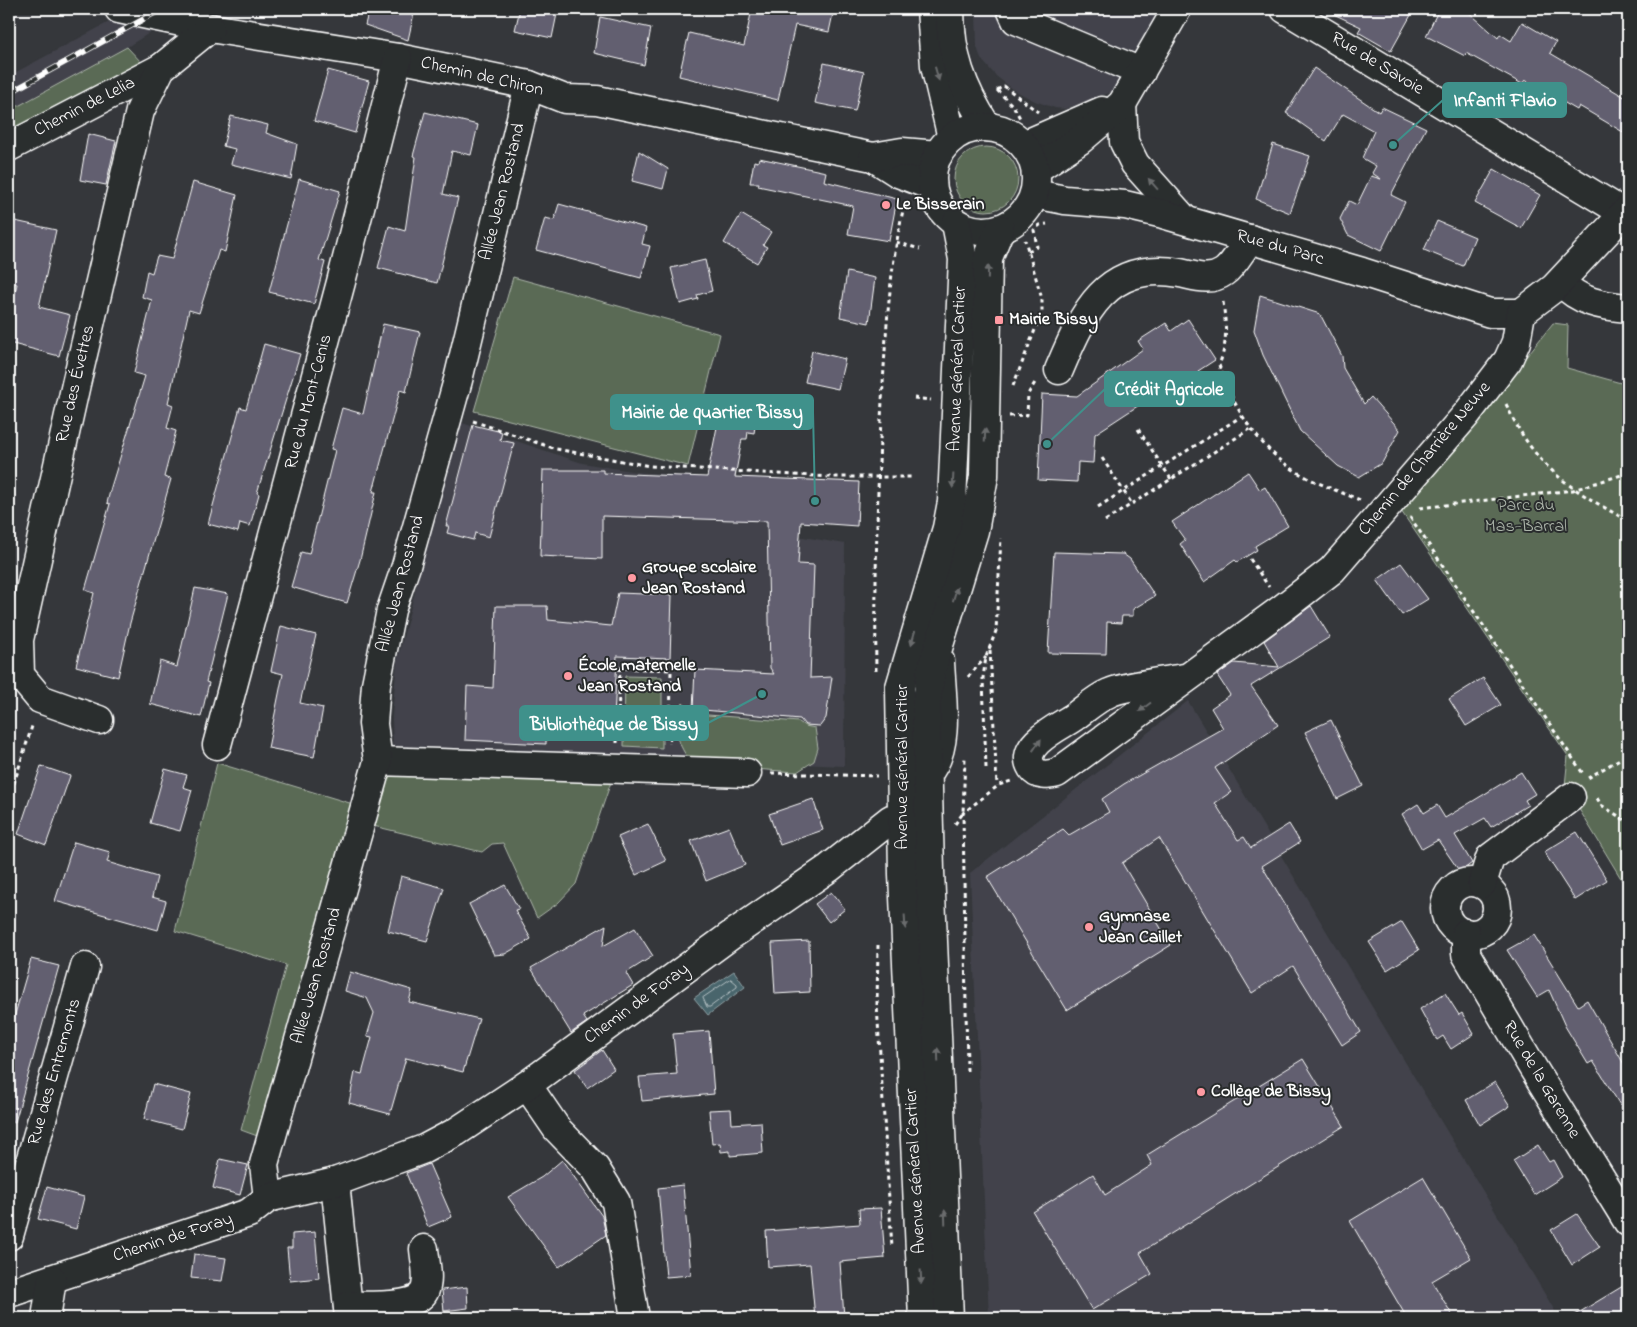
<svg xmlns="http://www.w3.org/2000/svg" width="1637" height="1327" font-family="'Indie Flower',sans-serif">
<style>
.built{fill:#42434b}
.green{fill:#5a6b54;stroke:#acb5aa}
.water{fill:#48656c;stroke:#91a3a7}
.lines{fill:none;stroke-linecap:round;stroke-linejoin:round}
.shore{stroke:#b6c1c4;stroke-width:1}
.building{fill:#625e70;stroke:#fff}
.minor-casing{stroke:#fff;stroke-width:31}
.major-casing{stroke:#fff;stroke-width:31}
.path{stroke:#fff;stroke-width:3;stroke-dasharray:4 4;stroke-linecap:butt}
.minor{stroke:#2a2d2e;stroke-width:28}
.major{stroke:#2a2d2e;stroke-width:28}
.rail-casing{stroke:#fff;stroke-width:5.5}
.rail{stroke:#2a2d2e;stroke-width:4;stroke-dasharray:11;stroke-linecap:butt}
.oneway{fill:#6a6c6d}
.poi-dot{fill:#ff9aa2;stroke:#2a2d2e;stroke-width:2}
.labels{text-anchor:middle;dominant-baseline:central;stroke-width:4;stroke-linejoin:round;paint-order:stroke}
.street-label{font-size:18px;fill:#fff;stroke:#2a2d2e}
.poi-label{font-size:18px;font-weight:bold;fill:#fff;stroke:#2a2d2e;text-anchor:start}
.park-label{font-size:18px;fill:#acb5aa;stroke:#2a2d2e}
.leader{fill:none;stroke:#3f918b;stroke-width:2}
.callout-dot{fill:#3f918b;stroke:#2a2d2e;stroke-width:2}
.callout{fill:#3f918b;stroke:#3f918b;stroke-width:2}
.callout-label{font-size:19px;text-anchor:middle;font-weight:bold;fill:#fff}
</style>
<rect width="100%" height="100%" fill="#35373b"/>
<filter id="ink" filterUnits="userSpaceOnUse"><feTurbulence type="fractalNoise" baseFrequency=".02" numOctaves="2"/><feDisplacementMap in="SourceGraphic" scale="10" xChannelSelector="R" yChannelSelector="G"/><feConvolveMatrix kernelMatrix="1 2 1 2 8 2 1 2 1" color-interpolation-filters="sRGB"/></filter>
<g filter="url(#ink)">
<g class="built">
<polygon points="976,9 1166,9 1120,89 1065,109 1055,108 1035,101 1014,90 996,76 981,59 977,47"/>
<polygon points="113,20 157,28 127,47 9,111 9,76"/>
<polygon points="459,422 582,463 637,472 770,482 773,532 845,544 844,766 393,746 392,717 397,661"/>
<polygon points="1188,701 1555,1311 1545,1318 989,1318 970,873"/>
</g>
<g class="green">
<polygon points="127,47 142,63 9,136 9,111"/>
<circle cx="986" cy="179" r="32"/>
<polygon points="513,277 720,334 688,466 474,411"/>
<polygon points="1553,323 1568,325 1567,368 1628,385 1628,890 1565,786 1568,756 1399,508 1499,391"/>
<polygon points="625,676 662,677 662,748 624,746"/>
<path d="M683 703 695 714 799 722 805 726 815 728 818 748 814 761 797 772 693 765C676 743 673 730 683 703Z"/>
<polygon points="217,763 353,804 260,1137 241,1130 286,965 175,931"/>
<polygon points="391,774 612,779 576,884 558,903 537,918 503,843 492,844 482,852 365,824 384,780"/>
</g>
<polygon class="water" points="734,971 745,987 708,1015 694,998"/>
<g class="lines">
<polygon class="shore" points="731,979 737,984 737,987 710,1007 707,1007 703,998"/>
</g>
<g class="building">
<polygon points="369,9 415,9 408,40 365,25"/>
<polygon points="520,9 558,9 552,38 515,30"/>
<polygon points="752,9 834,9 829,32 795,25 778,100 679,76 689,33 744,46"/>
<polygon points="1323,9 1399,9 1411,15 1391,51 1358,32 1361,27"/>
<polygon points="1439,9 1465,9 1498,38 1500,34 1511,41 1522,22 1556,42 1550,53 1628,99 1628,135 1579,106 1577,110 1525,80 1522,84 1466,53 1465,56 1426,36"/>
<polygon points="600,17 651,28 644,65 594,53"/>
<polygon points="824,63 864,72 855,111 815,103"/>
<polygon points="1314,68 1379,112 1382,107 1426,128 1391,195 1405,202 1381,251 1348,235 1340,219 1349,201 1357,205 1371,176 1381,179 1372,173 1376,166 1362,158 1374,131 1343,114 1326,141 1286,113"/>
<polygon points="328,70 369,81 355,133 314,121"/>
<polygon points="425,112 478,125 471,155 452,151 443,194 458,198 437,283 378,268 389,226 405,231 416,157 413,156"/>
<polygon points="231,116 268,125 266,133 297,144 291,179 231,164 235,149 223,146"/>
<polygon points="88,134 116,141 106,185 80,180"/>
<polygon points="1273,144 1310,156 1290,213 1256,199"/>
<polygon points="639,151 668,169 663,189 632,181"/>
<polygon points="759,158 826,172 824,181 897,199 889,241 848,234 853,206 758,186 759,183 750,183 754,161 758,162"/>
<polygon points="1494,169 1540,195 1521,228 1475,203"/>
<polygon points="299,179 340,191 319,260 325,262 314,304 269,292"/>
<polygon points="193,182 237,195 225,252 219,250 199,313 189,310 168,403 173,405 167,428 176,431 164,477 171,479 130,623 118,677 76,666 94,593 85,590 110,504 107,503 111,487 145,376 134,373 152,300 142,297 147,271 152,273 157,256 172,259"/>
<polygon points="559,204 646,228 642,244 650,246 641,278 536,250 545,218 554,220"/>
<polygon points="741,214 771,232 763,245 767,247 757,263 724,243"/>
<polygon points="15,221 56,230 39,307 70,315 59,356 9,343 9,317 17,284 9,282 9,250"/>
<polygon points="1437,221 1475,237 1463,266 1424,250"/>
<polygon points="705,260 712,291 697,295 698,299 680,304 671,268"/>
<polygon points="847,272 875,278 869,323 840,317"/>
<polygon points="1260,295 1320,314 1342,356 1343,368 1364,404 1371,397 1400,430 1382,463 1359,477 1338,466 1300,431 1263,355 1254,330"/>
<polygon points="1188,319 1215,360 1198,371 1202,381 1179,396 1173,388 1165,394 1162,390 1095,434 1093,463 1078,462 1077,482 1038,480 1042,394 1077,396 1143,349 1138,341 1166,323 1171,331"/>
<polygon points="383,324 420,332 406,392 400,390 373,492 376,492 360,560 347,603 291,587 301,552 309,554 335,450 331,449 342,408 363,414"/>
<polygon points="264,344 300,354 257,493 259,494 250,526 240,523 238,532 208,524 240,407 246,409"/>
<polygon points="812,351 845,359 838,389 805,382"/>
<polygon points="721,407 757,414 754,433 748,432 747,439 742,439 735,477 859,482 857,526 801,522 798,564 814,565 810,678 832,677 826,718 820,726 805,725 800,719 693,709 695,670 774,674 770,668 767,521 602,516 602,559 540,556 543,470 603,470 603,473 707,477"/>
<polygon points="473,425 502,432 500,440 514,443 489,537 475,533 473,540 447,533 449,526 446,526"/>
<polygon points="1248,472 1260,490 1265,487 1288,526 1255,546 1257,550 1237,562 1235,560 1204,582 1180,544 1185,540 1172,522"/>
<polygon points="1054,552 1123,554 1130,559 1155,596 1133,609 1133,616 1122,616 1121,623 1107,622 1106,654 1048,653"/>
<polygon points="1401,563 1428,599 1402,615 1377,580"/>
<polygon points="195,588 228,594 206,682 209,683 201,717 150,704 160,661 177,667"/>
<polygon points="618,593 672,595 670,658 617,656 614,720 546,718 546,744 465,740 467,686 493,688 496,606 547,606 548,620 611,626"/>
<polygon points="1311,606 1330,637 1251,686 1278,725 1215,768 1231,792 1215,803 1238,840 1244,837 1251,848 1289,824 1300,842 1262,866 1361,1032 1342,1045 1293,966 1252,993 1159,838 1122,863 1171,945 1067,1010 987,877 1063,829 1069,835 1109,812 1102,799 1124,784 1223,728 1211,708 1230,695 1217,675 1234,663 1279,667 1264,641"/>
<polygon points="281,626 316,635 300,703 323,708 314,757 268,748 283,674 271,671"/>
<polygon points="1483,678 1501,705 1466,726 1449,699"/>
<polygon points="1331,720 1363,786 1337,799 1305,732"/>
<polygon points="41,766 70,776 46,845 18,834"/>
<polygon points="165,769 187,775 183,787 192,790 180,831 150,823"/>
<polygon points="1521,772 1535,794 1525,800 1528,805 1491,827 1485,818 1455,835 1472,863 1460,872 1438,840 1422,849 1402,814 1418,804 1424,813 1437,805 1445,818"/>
<polygon points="813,799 823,830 780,845 769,814"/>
<polygon points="648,824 666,861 636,875 618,837"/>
<polygon points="729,827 745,865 706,881 691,841"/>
<polygon points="1577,832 1607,880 1575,900 1544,852"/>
<polygon points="74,842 110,852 107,862 157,877 152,897 166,901 158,930 55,901"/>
<polygon points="401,876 444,888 427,941 388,931"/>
<polygon points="505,885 519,909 515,910 531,939 505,954 494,955 469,904"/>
<polygon points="831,892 845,909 829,922 815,904"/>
<polygon points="1402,922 1419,950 1387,970 1369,942"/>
<polygon points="606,925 603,946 635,928 653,956 626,973 633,985 583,1016 587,1022 571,1033 531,968"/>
<polygon points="1534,935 1578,1006 1587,1000 1628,1071 1628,1118 1593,1061 1588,1064 1565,1026 1549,990 1537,997 1507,950"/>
<polygon points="809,941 810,992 775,994 772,943"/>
<polygon points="31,959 59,966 15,1122 9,1121 9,1035"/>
<polygon points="350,972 412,990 409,1002 479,1019 463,1072 406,1058 390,1114 349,1103 355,1072 362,1074 372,1037 367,1036 374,1013 367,998 345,991"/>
<polygon points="1445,993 1459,1015 1462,1013 1474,1034 1451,1049 1443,1036 1437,1040 1420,1009"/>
<polygon points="709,1031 714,1094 642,1101 639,1077 677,1074 673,1034"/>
<polygon points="602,1050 614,1069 587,1088 575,1070"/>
<polygon points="1303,1059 1344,1126 1140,1253 1152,1274 1092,1310 1033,1212 1093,1174 1105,1195 1152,1165 1147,1155"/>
<polygon points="1495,1082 1510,1106 1480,1125 1466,1100"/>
<polygon points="153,1084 191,1094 182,1129 144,1119"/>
<polygon points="731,1109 732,1124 761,1122 763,1153 730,1156 730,1151 721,1152 720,1143 712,1144 709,1110"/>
<polygon points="1538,1145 1549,1162 1553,1160 1562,1177 1534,1195 1513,1161"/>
<polygon points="220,1159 248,1165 240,1195 213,1188"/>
<polygon points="562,1160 602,1216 606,1235 559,1267 508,1197 542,1177"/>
<polygon points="429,1164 452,1217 428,1227 406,1173"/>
<polygon points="1423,1177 1471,1258 1432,1281 1454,1318 1407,1318 1350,1221"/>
<polygon points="683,1185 691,1275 666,1277 658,1188"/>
<polygon points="47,1187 84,1197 76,1229 38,1219"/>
<polygon points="881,1208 885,1258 840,1262 844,1317 815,1318 810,1264 768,1267 766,1231 860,1224 859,1209"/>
<polygon points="1577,1214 1600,1247 1572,1265 1551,1230"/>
<polygon points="315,1232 319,1278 290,1281 287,1248 292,1248 292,1234"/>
<polygon points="194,1254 226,1258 222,1281 191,1278"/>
<polygon points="1628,1283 1628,1318 1570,1318"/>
<polygon points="467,1287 468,1308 444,1311 442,1290"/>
</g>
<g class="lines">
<defs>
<g id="minor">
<polyline points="119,9 210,28 398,58 529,85 565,99 597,100 873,157 898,173 932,186"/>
<polyline points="1011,9 1016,20 1141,72"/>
<polyline points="1285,9 1624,213"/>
<polyline points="1122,104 1124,142 1135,164 1185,220"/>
<polyline points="1024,145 1102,111"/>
<polyline points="9,147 161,68"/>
<polyline points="873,157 902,152 938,155"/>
<polyline points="1036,169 1080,140 1122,104 1177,9"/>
<polyline points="1035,194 1065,200 1125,205 1163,214 1362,272 1490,313 1521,313"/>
<path d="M1561 282C1579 302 1602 306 1628 308"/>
<path d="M1059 370C1083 313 1106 260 1180 273 1195 276 1210 282 1224 272 1234 265 1242 249 1250 239"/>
<path d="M1184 678C1167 681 1123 686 1109 693 1097 698 1085 709 1074 717 1061 726 1017 745 1032 768 1038 777 1048 775 1057 773L1283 608 1332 570 1466 415 1508 360 1516 342 1521 313 1554 288 1628 209"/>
<polyline points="99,720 40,699 20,675 19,640 76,384 140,111 161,68 210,28"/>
<polyline points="217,745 341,282 398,58"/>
<polyline points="378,761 747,773"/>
<path d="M928 773C951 747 941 694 940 661"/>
<circle cx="1471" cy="908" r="26"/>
<polyline points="1482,884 1490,858 1571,797"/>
<polyline points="1466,933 1466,954 1533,1068 1628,1222"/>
<polyline points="527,1085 557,1129 595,1168 616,1202 635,1318"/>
<polyline points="335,1182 349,1318"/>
<polyline points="268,1198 264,1164 378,761 373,724 376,684 391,610 406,566 458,380 529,85"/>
<polyline points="9,1236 85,967"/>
<polyline points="9,1293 249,1213 268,1198 335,1182 424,1149 456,1132 527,1085 730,936 829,868 891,819 925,820"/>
<path d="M348 1306C365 1305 415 1309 424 1292 430 1281 425 1261 424 1249"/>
<polyline points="46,1318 52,1279"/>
</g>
<g id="major">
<polyline points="931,9 935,66 952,138"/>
<path d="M950 9C950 55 962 88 987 127"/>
<circle cx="984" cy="179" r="52"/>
<polyline points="923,1318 903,874 900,687 947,528 952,502 963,259 956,223"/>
<polyline points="949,1318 930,871 926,707 931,671 974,531 984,476 988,258 1000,229"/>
</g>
</defs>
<use href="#minor" class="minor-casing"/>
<use href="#major" class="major-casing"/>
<g class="path">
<polyline points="997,90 1014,107 1021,120"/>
<polyline points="997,90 1004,86 1038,112"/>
<polyline points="896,242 920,249"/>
<polyline points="1028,251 1037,247 1034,230 1040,225 1047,224"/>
<path d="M1223 302C1226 324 1228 343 1219 365 1234 411 1264 457 1310 479 1326 487 1343 493 1360 500"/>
<polyline points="1013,386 1042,312 1042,299 1025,240"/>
<polyline points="914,398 931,400"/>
<path d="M1506 404C1536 469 1568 487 1628 521"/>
<polyline points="1009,416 1027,415 1028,394 1036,381"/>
<polyline points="473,421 556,449 650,466 829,477 911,477"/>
<polyline points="1138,429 1171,479"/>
<polyline points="1102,458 1132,504"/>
<polyline points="1098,507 1242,416"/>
<polyline points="1420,508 1573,490 1628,473"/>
<polyline points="1410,517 1584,775"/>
<polyline points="1105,521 1250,429"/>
<polyline points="1250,559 1269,587"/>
<polyline points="990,650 997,786"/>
<path d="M876 671C875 581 877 491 882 401 886 334 889 267 905 202"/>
<polyline points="968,677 986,657"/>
<polyline points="617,743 620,668 671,670 670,744"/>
<polyline points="986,768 983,678 986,657 996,631 1001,538"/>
<polyline points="771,773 877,776"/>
<polyline points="1588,778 1628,754"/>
<polyline points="1597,798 1601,805 1628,822"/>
<polyline points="9,799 33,723"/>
<polyline points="955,824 963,813 965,757"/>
<polyline points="878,945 877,1005 892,1248"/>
<polyline points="967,1071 963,813 999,785 1011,781"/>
</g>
<use href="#minor" class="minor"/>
<use href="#major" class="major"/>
<defs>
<polyline id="rail" points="9,93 162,9"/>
</defs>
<use href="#rail" class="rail-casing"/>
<use href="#rail" class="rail"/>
</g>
<defs><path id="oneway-solid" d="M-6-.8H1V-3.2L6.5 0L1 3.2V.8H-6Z" transform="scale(1.25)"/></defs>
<g class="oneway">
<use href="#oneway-solid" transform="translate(937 74) rotate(74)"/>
<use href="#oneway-solid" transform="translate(1153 184) rotate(-131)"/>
<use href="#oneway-solid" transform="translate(988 272) rotate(-89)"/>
<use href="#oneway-solid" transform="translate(985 435) rotate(-88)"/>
<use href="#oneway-solid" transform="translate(953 481) rotate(93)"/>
<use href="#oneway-solid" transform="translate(955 594) rotate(-73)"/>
<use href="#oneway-solid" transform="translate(913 638) rotate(106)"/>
<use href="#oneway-solid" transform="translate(1145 707) rotate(143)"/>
<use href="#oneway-solid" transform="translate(1037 745) rotate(-55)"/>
<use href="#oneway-solid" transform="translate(905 922) rotate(87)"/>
<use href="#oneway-solid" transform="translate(938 1055) rotate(-92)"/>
<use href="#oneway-solid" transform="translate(945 1217) rotate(-92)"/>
<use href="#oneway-solid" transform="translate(921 1277) rotate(87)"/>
</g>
</g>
<g class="poi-dot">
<circle cx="886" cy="205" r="5"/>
<rect x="994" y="315" width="10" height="10" rx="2.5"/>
<circle cx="632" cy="578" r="5"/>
<circle cx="568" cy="676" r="5"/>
<circle cx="1089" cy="927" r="5"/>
<circle cx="1201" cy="1092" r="5"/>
</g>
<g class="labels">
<g class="street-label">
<text transform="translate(1377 64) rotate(31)">Rue de Savoie</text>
<text transform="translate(482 77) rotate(13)">Chemin de Chiron</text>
<text transform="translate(85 107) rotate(-27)">Chemin de Lelia</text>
<text transform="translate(503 192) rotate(-76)">Allée Jean Rostand</text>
<text transform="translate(1280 248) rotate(16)">Rue du Parc</text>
<text transform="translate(958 369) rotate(-88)">Avenue Général Cartier</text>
<text transform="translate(76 384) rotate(-77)">Rue des Évettes</text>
<text transform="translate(309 402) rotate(-75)">Rue du Mont-Cenis</text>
<text transform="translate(1425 459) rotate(-50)">Chemin de Charrière Neuve</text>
<text transform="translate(401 584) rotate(-75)">Allée Jean Rostand</text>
<text transform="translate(903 767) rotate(-90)">Avenue Général Cartier</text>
<text transform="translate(317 976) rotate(-74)">Allée Jean Rostand</text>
<text transform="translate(637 1004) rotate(-36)">Chemin de Foray</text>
<text transform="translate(55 1072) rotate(-74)">Rue des Entremonts</text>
<text transform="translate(1541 1080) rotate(59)">Rue de la Garenne</text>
<text transform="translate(916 1171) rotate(-93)">Avenue Général Cartier</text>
<text transform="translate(173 1238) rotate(-18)">Chemin de Foray</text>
</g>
<g class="poi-label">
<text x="896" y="205">Le Bisserain</text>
<text x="1009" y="320">Mairie Bissy</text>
<text x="642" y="568">Groupe scolaire<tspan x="642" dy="21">Jean Rostand</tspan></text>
<text x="578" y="666">École maternelle<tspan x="578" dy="21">Jean Rostand</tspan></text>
<text x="1099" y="917">Gymnase<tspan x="1099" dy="21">Jean Caillet</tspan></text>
<text x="1211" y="1092">Collège de Bissy</text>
</g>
<g class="park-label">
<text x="1526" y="506">Parc du<tspan x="1526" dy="21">Mas-Barral</tspan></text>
</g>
</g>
<path class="leader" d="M1393 145L1443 100M1047 444L1105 389M815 501L813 412M762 694L708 723"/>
<g class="callout-dot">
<circle cx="1393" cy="145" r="5"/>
<circle cx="1047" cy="444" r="5"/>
<circle cx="815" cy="501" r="5"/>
<circle cx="762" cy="694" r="5"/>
</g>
<g class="callout">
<rect x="1443" y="83" width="123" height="34" rx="5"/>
<rect x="1105" y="372" width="129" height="34" rx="5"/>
<rect x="611" y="395" width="202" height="34" rx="5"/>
<rect x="520" y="706" width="188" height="34" rx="5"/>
</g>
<g class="callout-label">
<text x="1505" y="106">Infanti Flavio</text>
<text x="1169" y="395">Crédit Agricole</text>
<text x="712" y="418">Mairie de quartier Bissy</text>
<text x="614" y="730">Bibliothèque de Bissy</text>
</g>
<rect width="1637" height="1327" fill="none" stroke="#2a2d2e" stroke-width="30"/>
<rect x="15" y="15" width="1607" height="1297" fill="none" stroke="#fff" stroke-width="2" filter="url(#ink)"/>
</svg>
